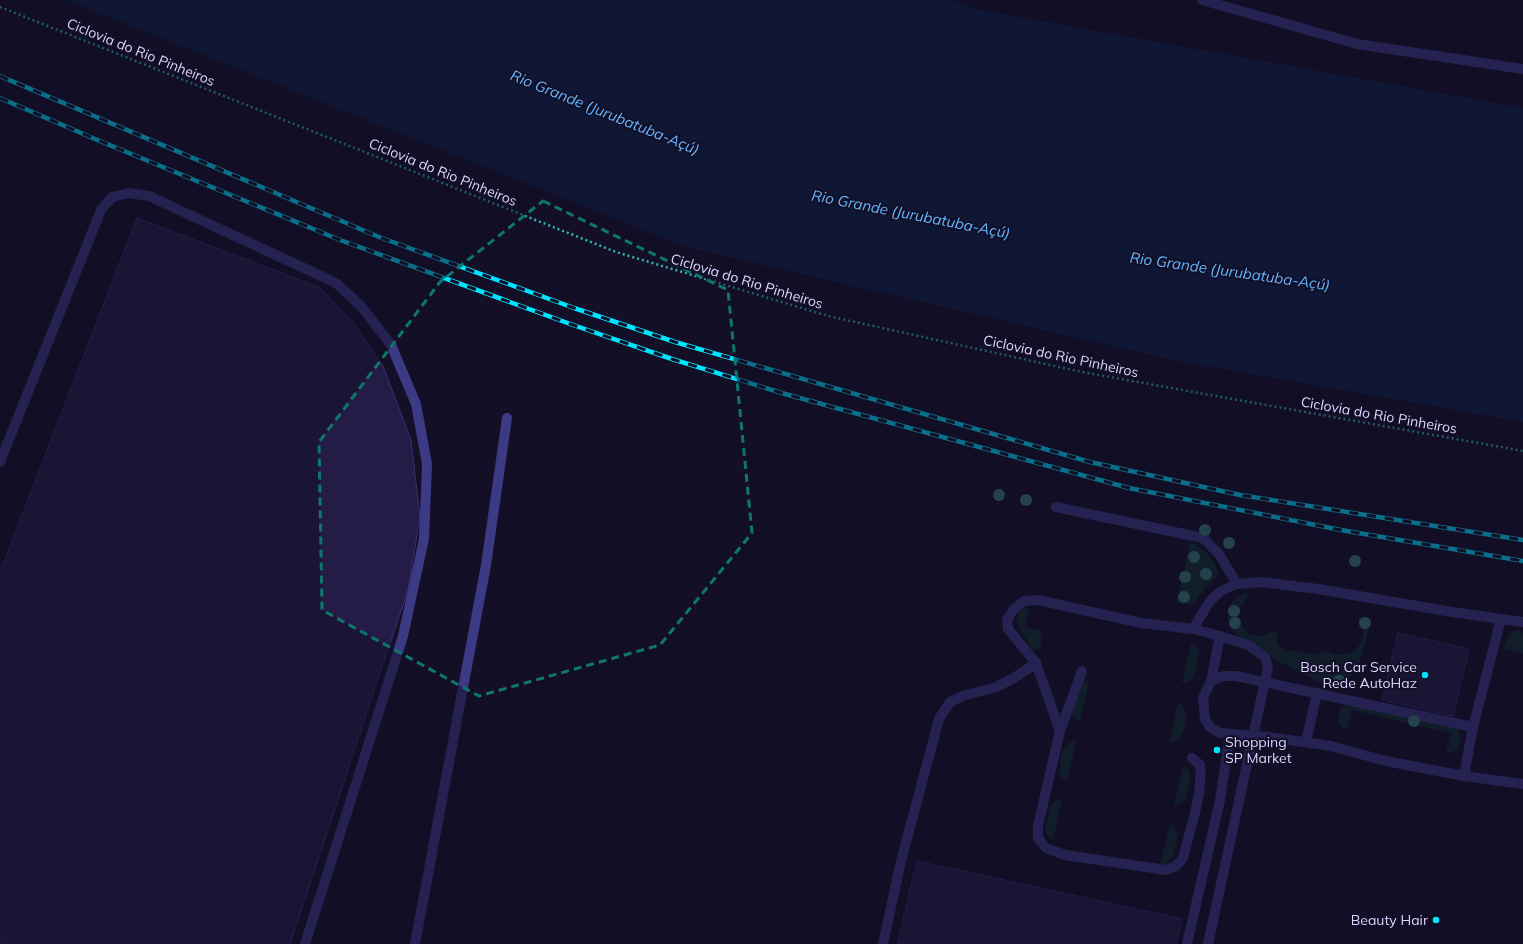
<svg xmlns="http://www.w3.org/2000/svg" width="1523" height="944" font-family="Mulish,sans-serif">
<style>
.green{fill:#12302f}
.water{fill:#0c2248}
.building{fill:#241b47;stroke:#3b2d73}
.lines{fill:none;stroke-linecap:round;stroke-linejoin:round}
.path{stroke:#2fb8b0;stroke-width:2.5;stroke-dasharray:2 3;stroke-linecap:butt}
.minor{stroke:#3d3a85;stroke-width:10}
.rail-casing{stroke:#00e5ff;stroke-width:4.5}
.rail{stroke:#130f26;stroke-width:3;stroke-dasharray:9;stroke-linecap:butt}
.tree{fill:#3d827b}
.marked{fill:none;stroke:#0f766e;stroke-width:3;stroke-dasharray:8 5;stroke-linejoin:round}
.poi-dot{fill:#00e5ff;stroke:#130f26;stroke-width:1.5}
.labels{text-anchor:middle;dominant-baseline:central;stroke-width:4;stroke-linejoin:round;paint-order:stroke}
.street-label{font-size:14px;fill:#d9d4ff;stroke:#130f26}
.poi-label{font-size:14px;fill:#d9d4ff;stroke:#130f26;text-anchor:end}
.water-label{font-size:15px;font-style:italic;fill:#62b6ff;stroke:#130f26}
</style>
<rect width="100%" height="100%" fill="#130f26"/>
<g class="green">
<path d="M1190 542C1204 548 1217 560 1218 576 1207 584 1200 593 1195 605L1177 602Z"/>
<path d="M1249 592C1247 601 1239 605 1238 615 1238 618 1240 621 1241 624 1246 638 1261 639 1272 631L1278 634 1277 645 1287 650 1314 655 1327 651C1340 659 1361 653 1363 636 1364 630 1360 623 1358 617L1369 621V627C1362 653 1359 690 1323 684 1304 674 1236 642 1229 624 1227 619 1227 610 1230 606 1235 598 1241 594 1249 592Z"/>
<path d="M1024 608H1029L1025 627 1043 631V635H1040V636L1042 637 1040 650 1033 649 1030 646C1024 635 1009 618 1024 608Z"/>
<polygon points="1516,630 1523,633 1523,653 1504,649 1509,634"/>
<polygon points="1191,643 1197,647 1199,654 1193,678 1188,682 1182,683"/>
<polygon points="1086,682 1089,682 1080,721 1078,721 1072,714 1081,684"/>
<path d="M1178 703C1191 708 1186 728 1180 738L1173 743 1170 742Z"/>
<path d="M1349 703 1456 728C1465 737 1459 754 1446 753L1451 733 1352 710 1346 730C1338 726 1335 712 1343 706 1345 705 1347 704 1349 703Z"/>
<path d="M1076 741 1067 780 1061 777 1059 772C1061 760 1060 742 1076 741Z"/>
<polygon points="1183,766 1187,768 1191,775 1186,799 1181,803 1174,805"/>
<polygon points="1057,800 1062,800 1053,840 1046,834 1045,830 1050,806"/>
<path d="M1170 825 1174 826 1178 834C1175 845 1175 865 1160 864Z"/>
</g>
<polygon class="water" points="66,0 949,0 980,10 1523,108 1523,422 1173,360 686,247"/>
<g class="building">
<polygon points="137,218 319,287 352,321 383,366 411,440 420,517 408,590 290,944 0,944 0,572"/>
<polygon points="1398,633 1469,649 1453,716 1382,700"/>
<polygon points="917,861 1182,919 1176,944 897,944"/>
</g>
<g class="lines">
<polyline class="path" points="0,7 616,252 828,316 1082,372 1523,451"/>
<g class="minor">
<polyline points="1202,0 1357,44 1523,69"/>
<polyline points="0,462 101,210 112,197 129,193 149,196 336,283 361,306 391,345 416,404 427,464 424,539 403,636 305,944"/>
<polyline points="1056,507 1203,538 1219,554 1237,584"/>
<polyline points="1193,629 1210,601 1221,591 1237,584 1261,582 1318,589 1452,612 1523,622"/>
<polyline points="1211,681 1220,636"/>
<polyline points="1473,727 1236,676 1223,676 1211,681 1203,698 1205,719 1210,727 1220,733 1268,737 1331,746 1386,761 1464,776 1523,784"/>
<polyline points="1060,731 1082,671"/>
<polyline points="1306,742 1317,693"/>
<path d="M1192 758 1200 765C1203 794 1190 829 1183 858L1176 866 1166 870 1065 855 1046 848 1038 838V826L1060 731 1036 663 1008 629 1007 620 1014 609 1024 601 1038 600 1141 623 1193 629 1220 636 1248 645 1265 657 1268 667 1208 944"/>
<polyline points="1464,776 1473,727 1501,619"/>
<polyline points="415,944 486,565 507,418"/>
<polyline points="883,944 901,861 939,719 950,702 965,695 994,688 1014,678 1036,663"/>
<polyline points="1187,944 1220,800 1230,734"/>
</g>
<defs>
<g id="rail">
<polyline points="0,76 379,237 574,308 675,342 1090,462 1240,495 1523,540"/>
<polyline points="0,98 95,139 340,240 573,325 672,359 785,394 1129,488 1341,530 1523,561"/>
</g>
</defs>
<use href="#rail" class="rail-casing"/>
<use href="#rail" class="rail"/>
</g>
<g class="tree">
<circle cx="999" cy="495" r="6"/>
<circle cx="1026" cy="500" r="6"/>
<circle cx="1205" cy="530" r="6"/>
<circle cx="1229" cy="543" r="6"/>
<circle cx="1194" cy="557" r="6"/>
<circle cx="1355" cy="561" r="6"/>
<circle cx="1206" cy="574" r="6"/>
<circle cx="1185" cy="577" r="6"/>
<circle cx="1184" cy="597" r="6"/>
<circle cx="1234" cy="611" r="6"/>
<circle cx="1235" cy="623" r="6"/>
<circle cx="1365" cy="623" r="6"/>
<circle cx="1339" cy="681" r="6"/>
<circle cx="1414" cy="721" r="6"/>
</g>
<path d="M0 0H1523V944H0ZM543 201 728 290 752 533 660 645 479 696 322 610 319 442 440 282Z" fill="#130f26" fill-opacity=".55" fill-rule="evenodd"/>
<path class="marked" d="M543 201 728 290 752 533 660 645 479 696 322 610 319 442 440 282Z"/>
<g class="poi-dot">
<circle cx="1425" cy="675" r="4"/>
<circle cx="1217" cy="750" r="4"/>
<circle cx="1436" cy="920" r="4"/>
</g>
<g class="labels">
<g class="street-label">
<text transform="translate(141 52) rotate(22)">Ciclovia do Rio Pinheiros</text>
<text transform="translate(443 172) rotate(22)">Ciclovia do Rio Pinheiros</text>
<text transform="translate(747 281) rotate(17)">Ciclovia do Rio Pinheiros</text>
<text transform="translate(1061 356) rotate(12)">Ciclovia do Rio Pinheiros</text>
<text transform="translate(1379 415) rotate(10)">Ciclovia do Rio Pinheiros</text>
</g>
<g class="poi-label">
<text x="1417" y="667">Bosch Car Service<tspan x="1417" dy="16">Rede AutoHaz</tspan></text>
<text x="1225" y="742" text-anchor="start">Shopping<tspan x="1225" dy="16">SP Market</tspan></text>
<text x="1428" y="920">Beauty Hair</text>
</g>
<g class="water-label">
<text transform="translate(605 112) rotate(22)">Rio Grande (Jurubatuba-Açú)</text>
<text transform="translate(911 214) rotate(11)">Rio Grande (Jurubatuba-Açú)</text>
<text transform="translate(1230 271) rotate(8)">Rio Grande (Jurubatuba-Açú)</text>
</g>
</g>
</svg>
